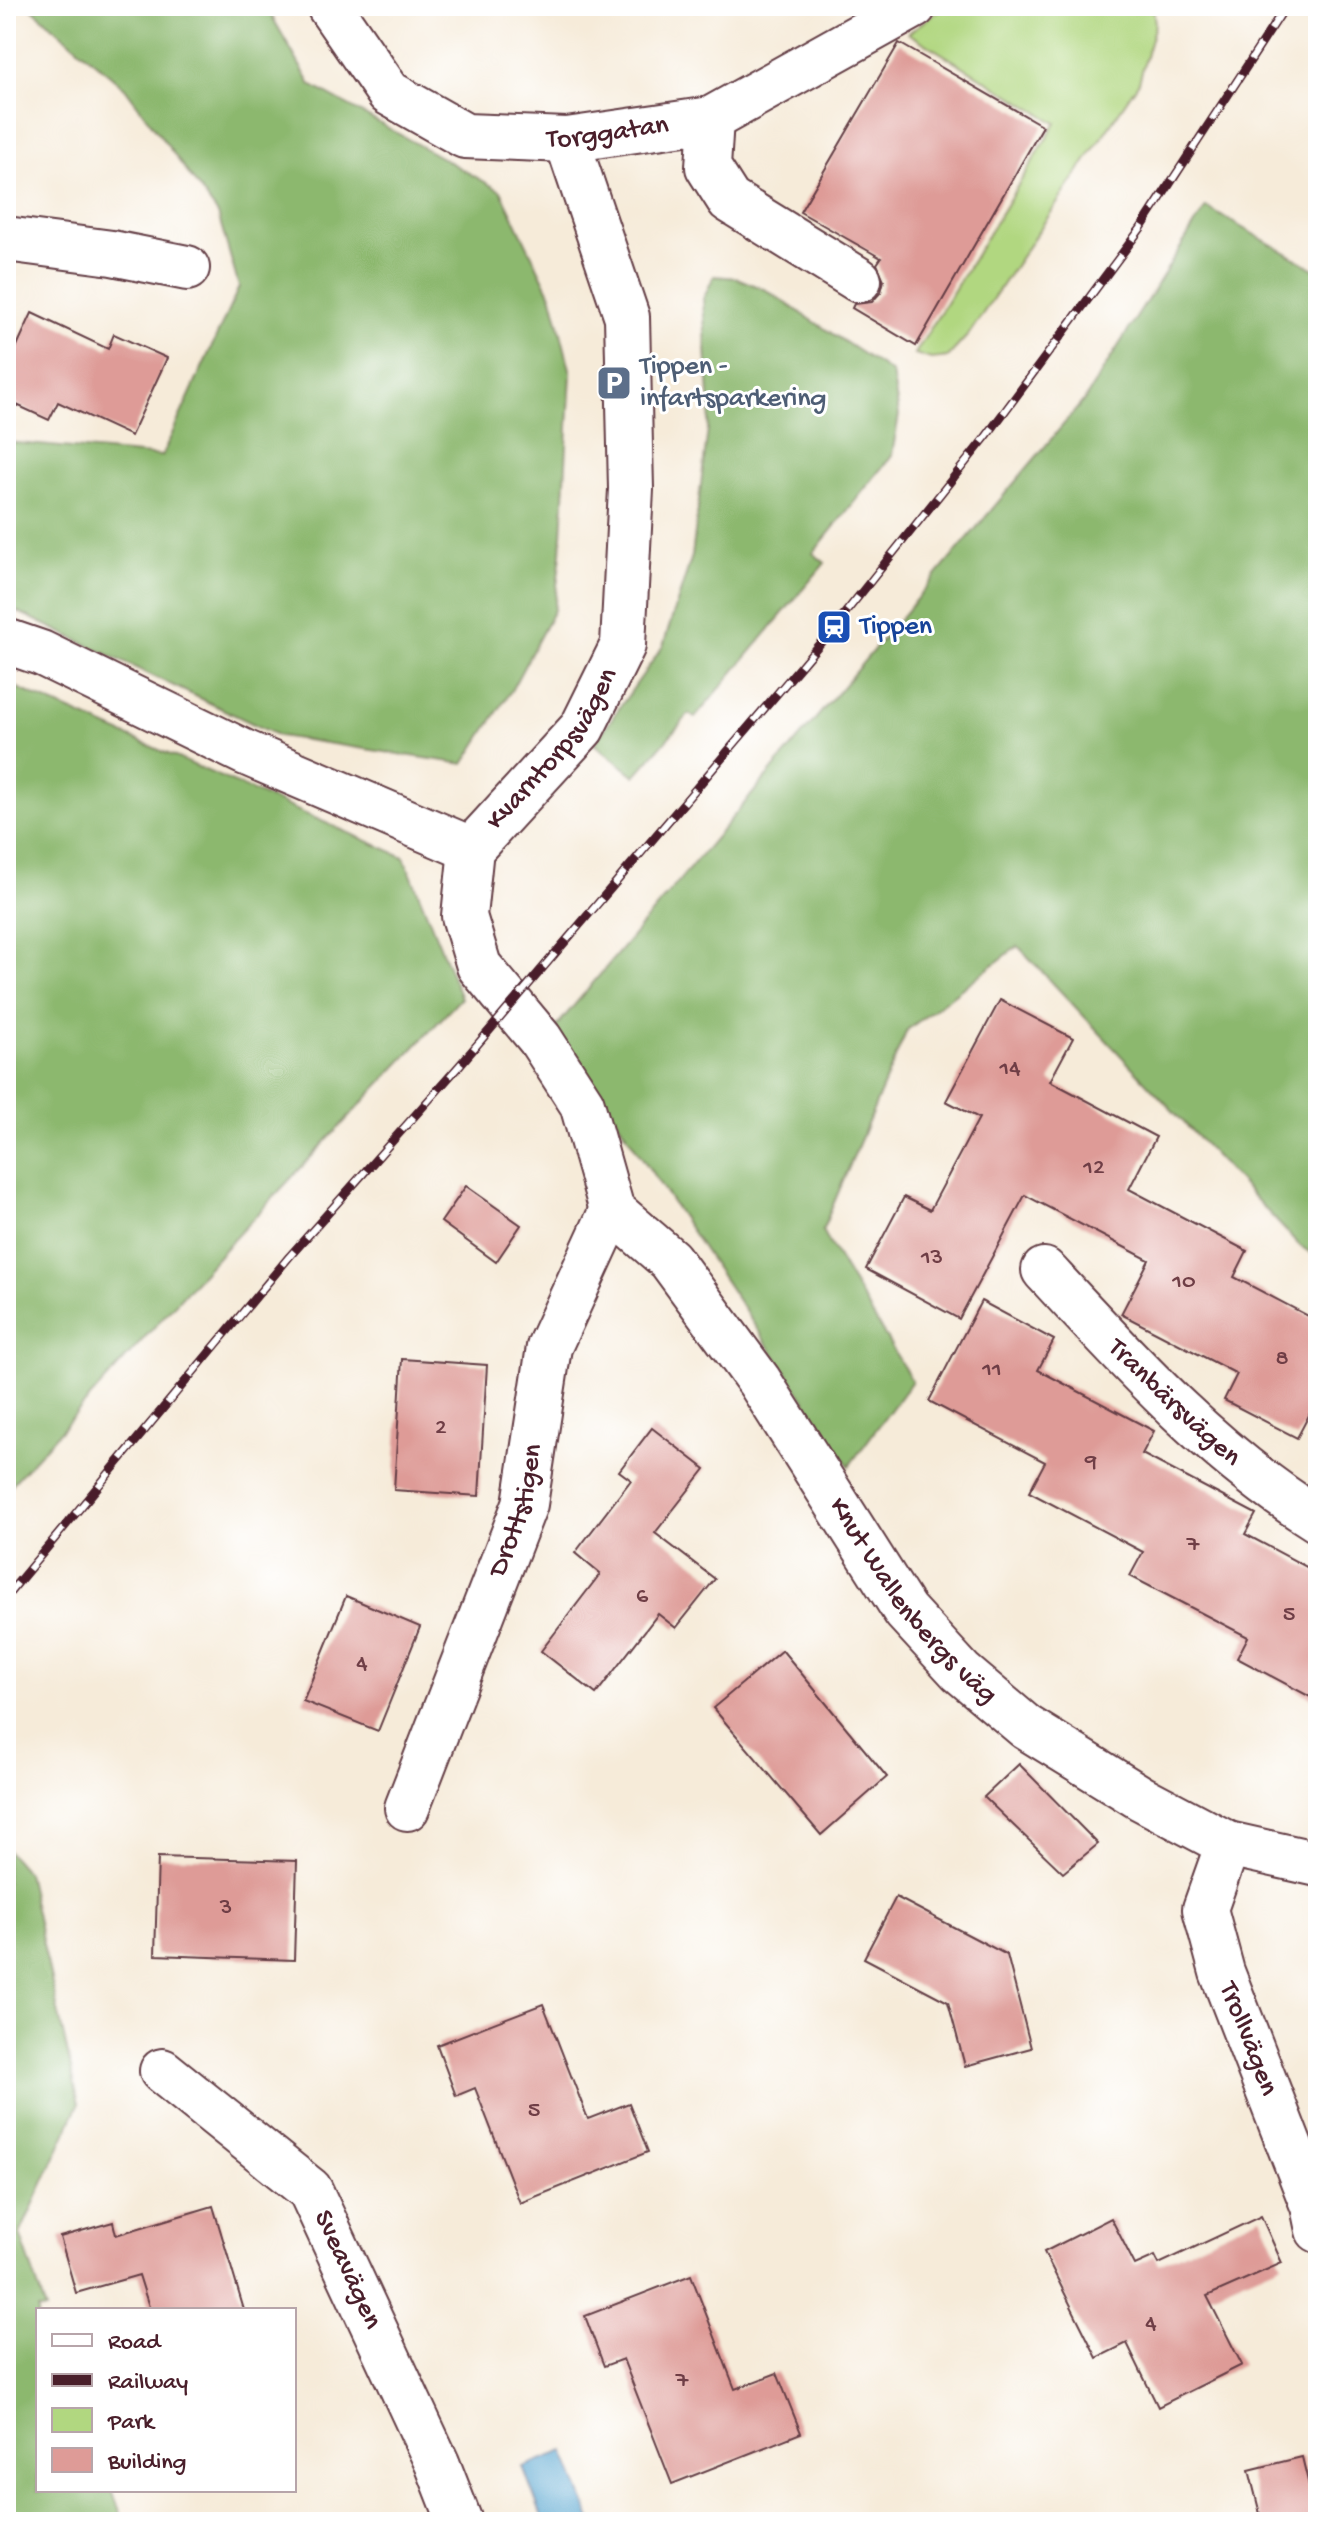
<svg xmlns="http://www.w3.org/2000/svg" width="1324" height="2528" font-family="'Gochi Hand',sans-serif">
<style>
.green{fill:#b1d780;stroke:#7e7b56;stroke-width:2}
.forest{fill:#8cb86e;stroke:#6b6c4c;stroke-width:2}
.water{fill:#55a4cf;stroke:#50627d;stroke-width:2}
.building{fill:#de9b97}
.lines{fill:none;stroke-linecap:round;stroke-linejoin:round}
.minor-casing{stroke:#643e45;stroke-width:48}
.minor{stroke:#fff;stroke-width:44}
.rail-casing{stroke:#4a1f2b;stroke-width:9}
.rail{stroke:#fff;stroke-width:6;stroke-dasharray:18;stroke-linecap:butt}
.labels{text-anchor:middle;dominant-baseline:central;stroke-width:6;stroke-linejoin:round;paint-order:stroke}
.number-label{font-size:24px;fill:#6f3e46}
.street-label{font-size:28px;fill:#4a1f2b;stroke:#fff}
.service-label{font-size:28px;fill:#4e5e75;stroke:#fff;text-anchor:start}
.transit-label{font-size:28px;fill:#164399;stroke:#fff;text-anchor:start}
</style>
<rect width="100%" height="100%" fill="#fff"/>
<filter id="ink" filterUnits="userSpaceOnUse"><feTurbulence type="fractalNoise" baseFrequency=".0125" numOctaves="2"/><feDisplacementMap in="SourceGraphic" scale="16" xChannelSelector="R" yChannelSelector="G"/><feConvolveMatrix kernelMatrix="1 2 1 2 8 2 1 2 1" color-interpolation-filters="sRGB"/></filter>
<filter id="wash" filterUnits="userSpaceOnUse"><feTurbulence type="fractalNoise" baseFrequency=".006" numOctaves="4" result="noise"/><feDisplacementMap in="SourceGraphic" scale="32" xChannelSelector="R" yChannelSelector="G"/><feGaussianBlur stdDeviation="1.8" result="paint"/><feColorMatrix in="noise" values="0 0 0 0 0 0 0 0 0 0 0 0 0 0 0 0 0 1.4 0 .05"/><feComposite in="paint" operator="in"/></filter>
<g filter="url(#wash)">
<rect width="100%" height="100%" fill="#f6ebd9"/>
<polygon class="green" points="945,6 1153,6 1155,24 1139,82 969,334 948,357 931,359 915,354 1056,123 908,33"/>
<g class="forest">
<polygon points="29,6 266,6 311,85 501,191 552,297 571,373 561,554 554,610 512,689 464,764 279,736 6,606 6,442 162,456 239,287 218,214 125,88"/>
<polygon points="1206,207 1318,271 1318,1258 1299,1245 1018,946 907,1030 822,1231 912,1381 849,1466 555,1028 1085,399"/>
<polygon points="714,276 737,278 766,290 892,373 899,415 892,455 813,553 825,563 695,718 689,714 635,776 594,744 663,646 692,556 710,413 703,299"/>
<polygon points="6,683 404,857 461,998 231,1242 6,1491"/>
<polygon points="6,1849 27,1873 79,2104 20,2234 46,2310 38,2310 38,2490 112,2490 124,2522 6,2522"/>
</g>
<polygon class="water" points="564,2451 592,2522 544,2522 523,2467"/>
<g id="blocks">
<g class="building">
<polygon points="899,43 1043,126 916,346 852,308 854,304 872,302 881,292 884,280 877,264 881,258 800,212"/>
<polygon points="32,313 108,349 114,334 167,358 131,436 58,402 49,420 6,400 6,370"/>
<polygon points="1000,1000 1073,1038 1050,1081 1156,1137 1129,1189 1247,1251 1234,1277 1318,1321 1318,1398 1297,1438 1224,1400 1237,1374 1121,1314 1149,1260 1025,1195 959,1319 866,1269 904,1197 930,1210 979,1118 946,1101"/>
<polygon points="466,1186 521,1225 496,1262 441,1222"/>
<polygon points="981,1301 1054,1340 1038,1370 1154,1431 1142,1454 1256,1514 1245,1534 1318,1573 1318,1701 1237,1658 1248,1637 1130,1576 1143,1552 1029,1492 1045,1462 929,1401"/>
<polygon points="402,1359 487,1365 479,1496 394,1490"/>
<polygon points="652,1428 705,1469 655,1533 715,1579 676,1628 658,1614 596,1694 541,1651 600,1574 575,1553 631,1480 619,1471"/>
<polygon points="346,1596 420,1627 378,1731 303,1701"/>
<polygon points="782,1650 887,1777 821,1835 713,1708"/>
<polygon points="1019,1764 1098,1844 1063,1873 984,1797"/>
<polygon points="158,1857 297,1861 294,1960 155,1955"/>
<polygon points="896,1897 1007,1955 1031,2048 965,2066 948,2002 864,1958"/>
<polygon points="543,2004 588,2119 629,2103 648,2152 520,2203 475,2088 456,2096 437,2045"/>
<polygon points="213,2206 244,2310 150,2310 139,2275 76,2293 60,2237 113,2222 116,2235"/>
<polygon points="1261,2216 1282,2263 1207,2296 1242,2365 1158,2407 1127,2343 1097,2358 1044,2252 1111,2218 1135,2265 1155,2256 1159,2264"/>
<polygon points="691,2275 735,2389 777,2373 801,2433 672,2484 623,2359 604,2366 585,2316"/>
<polygon points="1302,2457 1318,2522 1262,2522 1249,2470"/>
</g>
</g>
</g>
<g filter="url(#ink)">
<use href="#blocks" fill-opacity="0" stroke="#643e45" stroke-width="2"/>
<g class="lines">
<defs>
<g id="minor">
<path id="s1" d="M329 6 389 93 465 136 567 140 711 119 914 6"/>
<polyline points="711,119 708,167 729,200 859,280"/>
<polyline points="6,239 112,253 187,268"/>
<polyline points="6,641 41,653 244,752 471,849"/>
<path id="s2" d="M471 849 582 728 623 645 631 489 627 317 567 140"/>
<polyline points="471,849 464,916 479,966 540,1039 582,1104 612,1210"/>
<path id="s3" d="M612 1210 670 1260 759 1381 905 1611 961 1672 1026 1727 1141 1798 1228 1844 1318 1864"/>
<path id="s4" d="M1044 1270C1128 1361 1212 1454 1318 1520"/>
<path id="s5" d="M407 1808 525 1504 549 1347 612 1210"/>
<path id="s6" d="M1228 1844 1205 1909 1222 1972 1313 2206 1318 2230"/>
<path id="s7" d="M162 2071 310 2190 437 2463 460 2522"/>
</g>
</defs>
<use href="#minor" class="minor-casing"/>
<use href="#minor" class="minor"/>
<defs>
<polyline id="rail" points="6,1597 289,1257 459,1066 834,627 985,438 1141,228 1286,6"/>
</defs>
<use href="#rail" class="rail-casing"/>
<use href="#rail" class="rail"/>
</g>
</g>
<defs>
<symbol id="parking-square" viewBox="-11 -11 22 22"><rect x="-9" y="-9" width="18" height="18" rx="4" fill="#5c6f8a" stroke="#fff"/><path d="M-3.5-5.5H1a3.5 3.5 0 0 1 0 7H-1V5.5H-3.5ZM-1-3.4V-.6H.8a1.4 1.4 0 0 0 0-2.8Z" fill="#fff"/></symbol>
<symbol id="station-square" viewBox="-11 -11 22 22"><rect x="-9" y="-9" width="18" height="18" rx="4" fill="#1a4fb4" stroke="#fff"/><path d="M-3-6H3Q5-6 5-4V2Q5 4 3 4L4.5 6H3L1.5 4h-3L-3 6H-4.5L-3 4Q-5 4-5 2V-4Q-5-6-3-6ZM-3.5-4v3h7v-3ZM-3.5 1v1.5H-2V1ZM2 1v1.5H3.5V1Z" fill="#fff"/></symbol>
</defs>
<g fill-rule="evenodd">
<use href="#parking-square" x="594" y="363" width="40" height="40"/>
<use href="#station-square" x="814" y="607" width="40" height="40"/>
</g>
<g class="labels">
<g class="number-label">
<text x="1010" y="1069">14</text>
<text x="1094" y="1168">12</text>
<text x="932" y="1258">13</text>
<text x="1184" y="1282">10</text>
<text x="1282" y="1359">8</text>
<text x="992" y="1370">11</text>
<text x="441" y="1428">2</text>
<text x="1091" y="1462">9</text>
<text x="1193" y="1545">7</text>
<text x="642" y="1597">6</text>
<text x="1289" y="1615">5</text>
<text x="362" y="1664">4</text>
<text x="226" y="1908">3</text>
<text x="534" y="2111">5</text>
<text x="1151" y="2324">4</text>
<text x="682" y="2381">7</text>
</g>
<g class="street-label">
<text stroke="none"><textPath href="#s1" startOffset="336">Torggatan</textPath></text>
<text stroke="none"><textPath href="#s2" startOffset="130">Kvarntorpsvägen</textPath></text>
<text stroke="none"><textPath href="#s4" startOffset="186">Tranbärsvägen</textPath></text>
<text stroke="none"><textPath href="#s5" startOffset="318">Drottstigen</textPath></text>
<text stroke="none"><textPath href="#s3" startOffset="496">Knut Wallenbergs väg</textPath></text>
<text stroke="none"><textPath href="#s6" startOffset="206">Trollvägen</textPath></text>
<text stroke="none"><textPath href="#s7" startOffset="278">Sveavägen</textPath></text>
</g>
<g class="service-label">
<text x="640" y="367">Tippen -<tspan x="640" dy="32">infartsparkering</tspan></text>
</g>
<g class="transit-label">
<text x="860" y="627">Tippen</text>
</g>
</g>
<rect width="1324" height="2528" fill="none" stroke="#fff" stroke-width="32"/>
<rect x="36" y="2308" width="260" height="184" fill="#ffffff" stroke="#b7a5aa" stroke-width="2"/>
<rect x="52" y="2334" width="40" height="12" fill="#ffffff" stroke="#b7a5aa" stroke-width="2"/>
<text x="108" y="2348" font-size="24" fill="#4a1f2b">Road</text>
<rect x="52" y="2374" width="40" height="12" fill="#4a1f2b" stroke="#b7a5aa" stroke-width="2"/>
<text x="108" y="2388" font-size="24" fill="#4a1f2b">Railway</text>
<rect x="52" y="2408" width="40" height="24" fill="#b1d780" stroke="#b7a5aa" stroke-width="2"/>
<text x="108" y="2428" font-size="24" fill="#4a1f2b">Park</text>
<rect x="52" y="2448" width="40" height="24" fill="#de9b97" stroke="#b7a5aa" stroke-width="2"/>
<text x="108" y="2468" font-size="24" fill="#4a1f2b">Building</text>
</svg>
